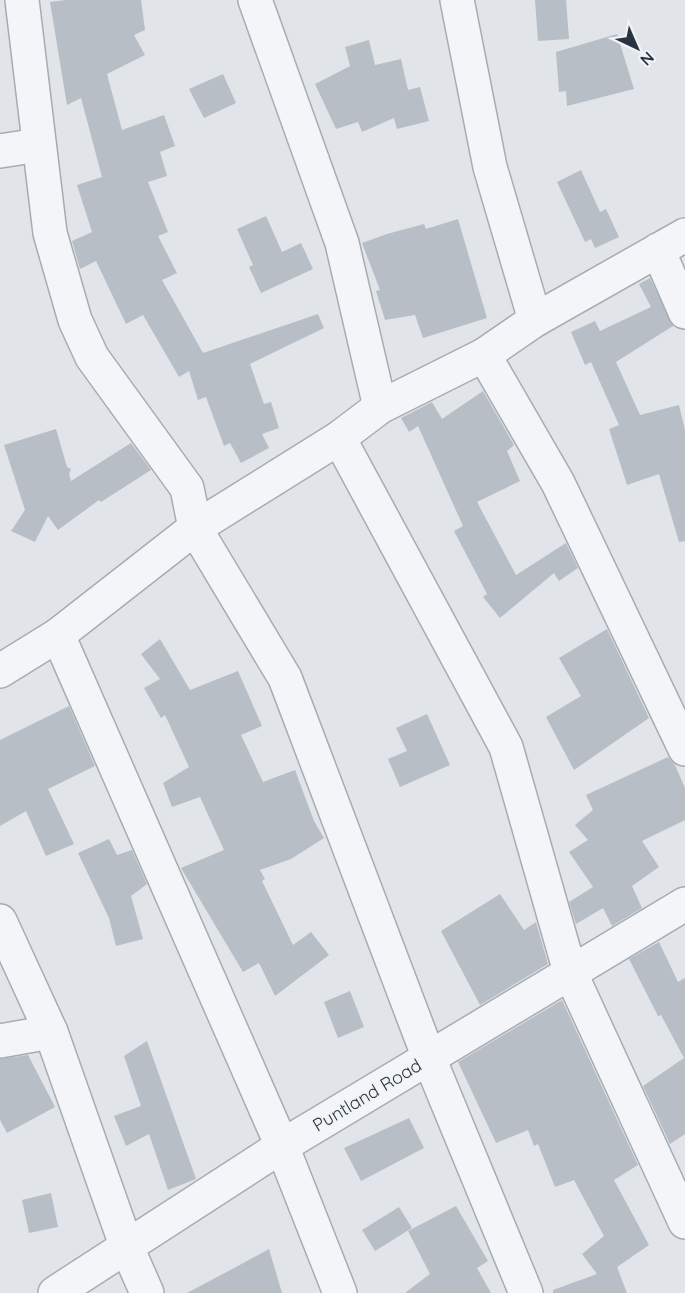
<svg xmlns="http://www.w3.org/2000/svg" width="685" height="1293" font-family="Quicksand,sans-serif">
<style>
.building{fill:#b8bec6}
.lines{fill:none;stroke-linecap:round;stroke-linejoin:round}
.minor-casing{stroke:#a6acb3;stroke-width:36}
.minor{stroke:#f4f5f8;stroke-width:33}
.labels{text-anchor:middle;dominant-baseline:central;stroke-width:4.5;stroke-linejoin:round;paint-order:stroke}
.street-label{font-size:18px;fill:#293341;stroke:#f0f4f7}
</style>
<rect width="100%" height="100%" fill="#e1e5e9"/>
<g class="building">
<polygon points="66,0 141,0 145,30 134,35 145,55 107,74 122,130 164,115 175,146 160,152 167,176 148,182 168,232 158,236 177,273 162,280 203,353 318,314 324,328 250,364 264,404 271,402 279,428 262,434 269,448 241,463 230,443 224,446 206,397 198,400 189,371 179,377 143,315 126,324 96,261 80,269 72,241 92,232 77,185 102,177 81,98 67,105 50,2"/>
<polygon points="535,0 566,0 569,39 538,41"/>
<polygon points="617,34 634,89 567,106 566,91 559,92 556,52"/>
<polygon points="369,40 375,65 401,59 408,90 420,87 429,121 397,129 394,118 362,132 358,122 336,129 315,84 350,66 345,47"/>
<polygon points="223,74 236,103 204,118 189,89"/>
<polygon points="581,170 600,212 606,209 619,237 595,248 591,239 585,242 557,182"/>
<polygon points="266,216 282,252 301,243 313,269 261,293 249,267 253,265 237,229"/>
<polygon points="458,219 487,318 423,338 415,315 385,320 376,291 380,290 362,243 387,234 424,224 426,229"/>
<polygon points="650,278 673,326 616,362 640,415 679,405 685,430 685,541 679,542 659,474 627,485 609,429 619,425 591,362 585,365 571,332 595,321 600,331 651,307 639,284"/>
<polygon points="483,391 514,445 507,451 520,481 477,502 516,575 566,543 578,568 559,581 554,573 500,618 483,597 487,594 454,531 463,526 418,426 409,432 401,418 432,402 442,419"/>
<polygon points="56,429 67,467 71,469 69,474 71,481 131,443 151,470 101,502 99,500 58,530 48,516 35,542 11,531 25,510 4,445"/>
<polygon points="607,629 649,718 574,770 546,717 581,696 559,658"/>
<polygon points="160,639 190,690 238,671 262,726 241,735 263,782 295,770 314,821 324,838 291,859 260,870 265,879 262,881 293,945 311,932 329,955 275,996 259,963 243,972 181,868 224,850 200,797 172,807 163,783 189,767 165,715 161,718 144,688 160,679 141,654"/>
<polygon points="69,706 95,766 48,789 74,844 46,856 26,811 0,826 0,740"/>
<polygon points="427,714 450,765 400,787 388,759 407,751 396,728"/>
<polygon points="668,757 675,765 685,788 685,820 642,841 659,867 632,886 642,908 612,926 603,908 576,924 569,902 593,887 569,852 588,840 575,825 593,810 586,795"/>
<polygon points="109,839 117,855 132,850 147,884 131,896 143,939 116,946 109,918 78,853"/>
<polygon points="500,894 524,930 536,922 548,964 480,1005 441,931"/>
<polygon points="659,942 678,982 685,978 685,1134 670,1144 643,1086 684,1058 661,1015 658,1016 629,959"/>
<polygon points="350,991 364,1027 338,1038 324,1002"/>
<polygon points="562,1000 638,1165 614,1180 649,1245 617,1267 627,1293 553,1293 553,1290 597,1274 582,1254 604,1236 574,1180 555,1187 538,1144 534,1146 528,1130 496,1143 458,1062"/>
<polygon points="147,1041 196,1179 168,1190 149,1134 126,1146 114,1116 141,1106 124,1056"/>
<polygon points="28,1055 55,1107 7,1133 0,1120 0,1059"/>
<polygon points="409,1118 424,1148 361,1181 344,1148"/>
<polygon points="51,1193 58,1227 29,1233 22,1200"/>
<polygon points="456,1206 488,1261 477,1268 491,1293 405,1293 430,1274 408,1231"/>
<polygon points="399,1207 412,1228 375,1251 362,1230"/>
<polygon points="269,1249 282,1293 187,1293 236,1267"/>
</g>
<g class="lines">
<defs>
<g id="minor">
<polyline points="22,0 50,233 75,320 92,357 187,488 195,528 285,678 429,1058 526,1293"/>
<polyline points="255,0 342,243 380,407"/>
<polyline points="457,0 490,167 535,320"/>
<polyline points="0,151 39,145"/>
<polyline points="658,250 685,312"/>
<polyline points="484,355 558,483 685,749"/>
<polyline points="339,438 506,747 570,972 685,1222"/>
<polyline points="58,635 282,1146 340,1293"/>
<polyline points="0,671 58,635 195,528 339,438 380,407 484,355 535,320 685,235"/>
<polyline points="0,921 51,1032 126,1245 147,1293"/>
<polyline points="0,1041 51,1032"/>
<polyline points="55,1293 282,1146 685,904"/>
</g>
</defs>
<use href="#minor" class="minor-casing"/>
<use href="#minor" class="minor"/>
</g>
<g class="labels">
<g class="street-label">
<text transform="translate(367 1095) rotate(-31)">Puntland Road</text>
</g>
</g>
<g transform="translate(637 48) rotate(136)" stroke="#f0f4f7" stroke-width="4.5" paint-order="stroke">
<path d="M0-4.5L10 22L0 15L-10 22Z" fill="#293341"/>
<text y="-9" font-size="16" font-weight="bold" text-anchor="middle" fill="#293341">N</text>
</g>
</svg>
